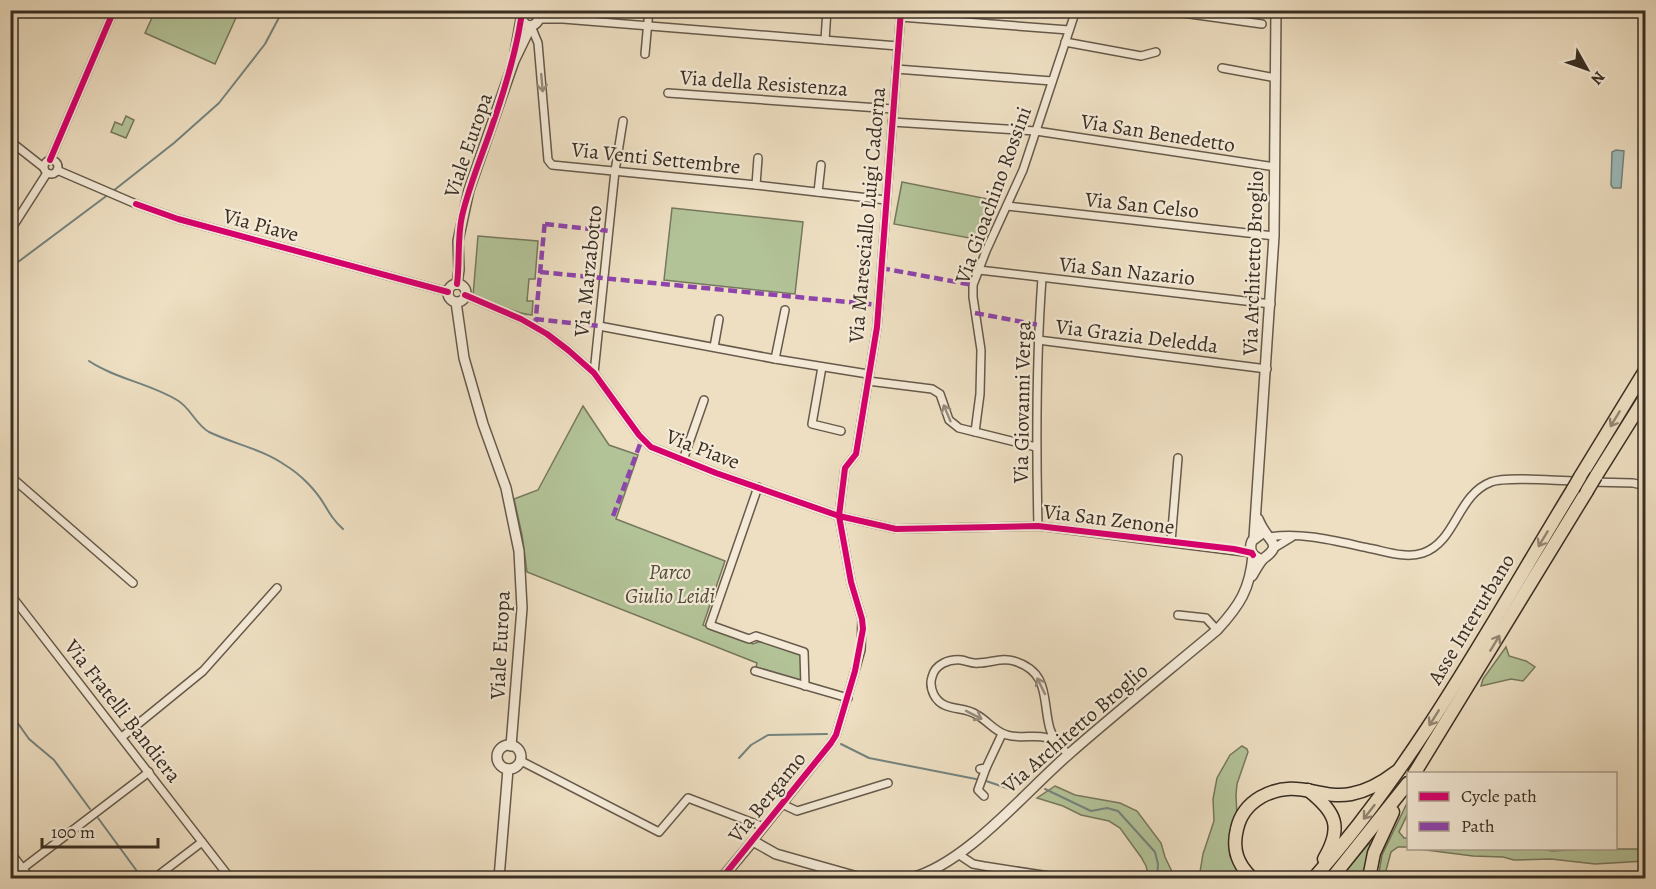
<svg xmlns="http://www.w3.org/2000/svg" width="1656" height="889" font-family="Alegreya,serif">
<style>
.green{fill:#b3c398;stroke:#76785e;stroke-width:1.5}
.water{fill:#9bbbbb;stroke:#74837e;stroke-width:1.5}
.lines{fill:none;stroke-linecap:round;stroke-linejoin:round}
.stream{stroke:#74837e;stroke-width:2}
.minor-casing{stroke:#665a4b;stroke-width:10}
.tertiary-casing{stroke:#665a4b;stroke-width:12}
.trunk-casing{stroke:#392e23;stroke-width:15}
.minor{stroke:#f4ead7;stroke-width:7}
.tertiary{stroke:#f4ead7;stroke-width:9}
.trunk{stroke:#eedfc2;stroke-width:12}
.trunk-bridge-casing{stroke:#392e23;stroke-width:15;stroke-linecap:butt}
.trunk-bridge{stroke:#eedfc2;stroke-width:12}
.quiet{stroke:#8e44ad;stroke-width:4.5;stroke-dasharray:9 4.5;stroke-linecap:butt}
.cycleway-casing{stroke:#f4ead7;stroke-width:10}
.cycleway{stroke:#d6006c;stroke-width:6}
.oneway{stroke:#968c7d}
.oneway2{stroke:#948672}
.labels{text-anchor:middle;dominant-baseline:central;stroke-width:4.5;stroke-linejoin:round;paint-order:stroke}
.street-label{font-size:21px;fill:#392e23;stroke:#f4ead7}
.park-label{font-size:21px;font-style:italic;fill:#514c3a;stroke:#f4ead7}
</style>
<rect width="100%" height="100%" fill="#eedfc2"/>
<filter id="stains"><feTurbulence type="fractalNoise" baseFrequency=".00333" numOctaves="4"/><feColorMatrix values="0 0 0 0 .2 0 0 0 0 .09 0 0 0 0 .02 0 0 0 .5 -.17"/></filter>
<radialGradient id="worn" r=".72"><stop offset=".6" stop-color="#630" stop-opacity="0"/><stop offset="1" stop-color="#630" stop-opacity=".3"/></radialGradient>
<g class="green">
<polygon points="155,11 155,10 239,11 215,64 145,33"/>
<polygon points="126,116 134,120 126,138 111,132 115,122 122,125"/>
<polygon points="902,182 988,199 980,240 894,224"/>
<polygon points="672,208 803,222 795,294 664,280"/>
<path d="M478 236 538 241 535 279H529L527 301H533L532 315C510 313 494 301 473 296Z"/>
<polygon points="583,406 609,445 638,455 616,519 725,561 703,625 753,644 761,641 801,654 802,681 756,667 757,663 527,572 522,535 514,499 538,490"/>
<polygon points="1506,647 1509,656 1526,661 1535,667 1523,681 1511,679 1481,686 1483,679"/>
<polygon points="1242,746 1247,749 1248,752 1237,784 1236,795 1237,816 1229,846 1230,856 1243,878 1199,878 1203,854 1214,821 1213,799 1217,778 1230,755"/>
<polygon points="1055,786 1075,795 1120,803 1137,811 1161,843 1165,857 1175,878 1149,878 1146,866 1141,857 1120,828 1109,821 1081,815 1063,806 1037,798"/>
<polygon points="1408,801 1408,813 1399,832 1404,838 1408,838 1408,847 1398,847 1391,852 1384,878 1378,878 1382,855"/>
<polygon points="1369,843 1371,847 1363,878 1340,878"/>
<polygon points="1542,849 1552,851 1585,849 1645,849 1645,861 1595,864 1551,859 1514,860 1503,857 1473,856 1418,849"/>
</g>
<polygon class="water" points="1616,150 1624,151 1621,188 1613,188 1611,185 1612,152"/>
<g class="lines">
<g class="stream">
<polyline points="113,191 174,143 219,103 265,44 283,10"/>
<polyline points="10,268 109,194"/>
<path d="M89 361C116 379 149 383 177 400 191 408 195 424 209 432 234 444 262 449 285 465 300 474 315 489 324 504 330 514 334 521 343 529"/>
<polyline points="10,712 29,739 54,760 90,809"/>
<polyline points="841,744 869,758 986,781 1010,789"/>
<polyline points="739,758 751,745 768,735 827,734"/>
<polyline points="1045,789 1091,811 1107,808 1118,811 1155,852 1158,864 1157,878"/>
<polyline points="98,818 142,878"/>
</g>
<defs>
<g id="minor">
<polyline points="1161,10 1262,24"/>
<polyline points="900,17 1069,30"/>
<polyline points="539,19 563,19 898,46"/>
<polyline points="531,26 538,43 548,160 552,165 756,185 886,200"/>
<polyline points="825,40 827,10"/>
<polyline points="1065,42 1141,56 1156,52"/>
<polyline points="645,54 649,10"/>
<polyline points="1222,68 1276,78"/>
<polyline points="896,69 1052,81"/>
<polyline points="668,93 893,109"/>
<polyline points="892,122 1036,131 1275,167"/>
<polyline points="10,141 43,167"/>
<circle cx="51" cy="167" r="7"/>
<polyline points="50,160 114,10"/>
<polyline points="57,170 136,204 178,219 448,292"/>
<polyline points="756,185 758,158"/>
<polyline points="818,192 821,165"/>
<polyline points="1007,206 1274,236"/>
<polyline points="10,231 47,173"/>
<polyline points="979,270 1271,304"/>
<polyline points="465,295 521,319 547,334 568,350 594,373 639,435 651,447 716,473 839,516 896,529 1038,526 1252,553"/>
<polyline points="599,326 775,359 868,374"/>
<polyline points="1038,340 1267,369"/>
<polyline points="714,347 719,319"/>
<polyline points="775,359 785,310"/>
<polyline points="822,367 812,424 841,431"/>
<polyline points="594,373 615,171 623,121"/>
<polyline points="868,381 932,389 940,394 949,420 959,428 1036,447"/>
<polyline points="975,432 980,394 981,350 973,297 973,285 986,251 1023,170 1076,10"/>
<polyline points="683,460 704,400"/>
<polyline points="10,476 133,583"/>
<polyline points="1591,482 1633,483 1646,486"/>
<polyline points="758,487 710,625 749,639 756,636 804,652 805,686"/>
<path d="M1038 526C1036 443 1036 361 1042 278"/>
<path d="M1269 537C1303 532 1335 541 1368 548 1385 551 1405 559 1423 553 1456 542 1457 495 1491 482 1507 476 1557 481 1577 481"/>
<polyline points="1171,542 1178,458"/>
<polyline points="1274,548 1292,537"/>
<polyline points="10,594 230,878"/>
<polyline points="1178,615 1206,618 1217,630"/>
<polyline points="755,671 848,698"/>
<polyline points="122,737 203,671 277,588"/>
<path d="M1056 741C1037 732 1025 740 1007 735 995 732 988 721 977 715 963 705 944 713 934 695 931 689 930 683 932 677 935 664 949 659 961 660 967 661 972 664 978 663 991 663 1002 657 1014 661 1051 672 1042 702 1050 729 1053 739 1061 747 1068 754"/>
<polyline points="521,761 659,832 688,798 764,827"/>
<polyline points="980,769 986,768 1002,734"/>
<polyline points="984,796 978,790 986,768"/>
<polyline points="782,804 797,811 888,783"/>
<polyline points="753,841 831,743 836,735 855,671 861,650 862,619 851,582 839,516 845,468 856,454 877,327 901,10"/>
<polyline points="10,852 30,878"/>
<polyline points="958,854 973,864 984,866 1062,878"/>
<polyline points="160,874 202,842"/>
<polyline points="10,878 149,772"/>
</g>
<g id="tertiary">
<path d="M525 10C516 23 532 33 539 19L535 10"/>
<polyline points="515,53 521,19"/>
<polyline points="457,284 459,270 458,241 469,190 514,61 531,26"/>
<circle cx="457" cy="293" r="9"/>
<polyline points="456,302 464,358 483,424 506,488 519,551 522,608 511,746"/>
<polyline points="1254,538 1274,236 1276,10"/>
<path d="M1258 558C1251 555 1249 548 1252 541L1260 535"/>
<path d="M1252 576C1255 571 1259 563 1263 559 1269 554 1278 549 1271 540 1265 532 1262 529 1258 519"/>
<circle cx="509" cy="757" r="12"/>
<polyline points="499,878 508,769"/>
<polyline points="722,878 753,841 776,854 861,878"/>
<path d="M911 878C966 864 1026 791 1069 754 1117 712 1168 671 1217 630 1240 605 1250 589 1253 555"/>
</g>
<g id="trunk">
<polyline points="1596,476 1646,396"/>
<polyline points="1580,477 1646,369"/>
<polyline points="1414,774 1587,491"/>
<path d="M1308 790C1336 812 1343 827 1324 859"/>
<path d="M1252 878C1237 864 1232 849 1237 829 1240 815 1249 804 1261 797 1298 777 1318 800 1351 794 1367 791 1383 782 1396 772"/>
<path d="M1314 878C1418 761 1492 622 1573 489"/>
<polyline points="1332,878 1408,783"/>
<polyline points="1369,878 1374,853 1393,812"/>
</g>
</defs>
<use href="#minor" class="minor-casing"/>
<use href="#tertiary" class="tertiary-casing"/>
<use href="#trunk" class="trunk-casing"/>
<use href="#minor" class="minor"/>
<use href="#tertiary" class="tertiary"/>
<use href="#trunk" class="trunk"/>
<defs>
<g id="trunk-bridge">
<polyline points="1573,489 1580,477"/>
<polyline points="1587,491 1596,476"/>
</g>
</defs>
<use href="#trunk-bridge" class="trunk-bridge-casing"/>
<use href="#trunk-bridge" class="trunk-bridge"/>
<g class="quiet">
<polyline points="545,224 609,231"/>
<polyline points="881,268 973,285"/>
<polyline points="540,272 879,305"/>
<polyline points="975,313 1039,325"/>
<polyline points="535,319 599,326"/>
<polyline points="535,327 545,220"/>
<polyline points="613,516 642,439"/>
</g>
<defs>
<g id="cycleway">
<polyline points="50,160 114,10"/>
<polyline points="136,204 178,219 448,292"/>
<path d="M457 284C460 261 457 239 462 216 469 186 481 158 491 129 504 92 515 57 521 19"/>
<polyline points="465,295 521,319 547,334 568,350 594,373 639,435 651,447 716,473 839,516 896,529 1038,526 1234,549 1252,553 1253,555"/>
<polyline points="722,878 831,743 836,735 855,671 863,629 862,619 851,582 839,516 845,468 856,454 877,327 901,10"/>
</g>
</defs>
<use href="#cycleway" class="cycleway-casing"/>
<use href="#cycleway" class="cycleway"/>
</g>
<defs><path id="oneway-shaft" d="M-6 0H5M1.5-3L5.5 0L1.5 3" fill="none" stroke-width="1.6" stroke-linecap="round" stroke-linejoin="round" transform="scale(1.5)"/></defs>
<g class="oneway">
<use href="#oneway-shaft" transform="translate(542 83) rotate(85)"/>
<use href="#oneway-shaft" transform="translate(947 413) rotate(-113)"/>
<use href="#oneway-shaft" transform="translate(1041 686) rotate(-116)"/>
<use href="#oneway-shaft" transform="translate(974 715) rotate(27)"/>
</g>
<g class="oneway2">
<use href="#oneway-shaft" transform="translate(1615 419) rotate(121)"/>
<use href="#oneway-shaft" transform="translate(1543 539) rotate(121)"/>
<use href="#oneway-shaft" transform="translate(1495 643) rotate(-59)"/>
<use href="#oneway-shaft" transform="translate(1434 718) rotate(122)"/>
<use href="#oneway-shaft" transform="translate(1369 812) rotate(128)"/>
</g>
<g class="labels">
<g class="street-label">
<text transform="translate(764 83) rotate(4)">Via della Resistenza</text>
<text transform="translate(1158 133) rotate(9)">Via San Benedetto</text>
<text transform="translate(468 145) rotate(-71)">Viale Europa</text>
<text transform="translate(656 158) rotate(6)">Via Venti Settembre</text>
<text transform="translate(993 195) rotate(-70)">Via Gioachino Rossini</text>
<text transform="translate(1142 205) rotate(6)">Via San Celso</text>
<text transform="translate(867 215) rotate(-85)">Via Maresciallo Luigi Cadorna</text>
<text transform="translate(261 225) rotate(15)">Via Piave</text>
<text transform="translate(1253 263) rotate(-88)">Via Architetto Broglio</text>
<text transform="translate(588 271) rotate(-84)">Via Marzabotto</text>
<text transform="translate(1127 271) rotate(6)">Via San Nazario</text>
<text transform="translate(1137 336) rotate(7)">Via Grazia Deledda</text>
<text transform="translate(1022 402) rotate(-89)">Via Giovanni Verga</text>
<text transform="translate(703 449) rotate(21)">Via Piave</text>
<text transform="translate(1109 519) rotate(7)">Via San Zenone</text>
<text transform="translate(1471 619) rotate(-59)">Asse Interurbano</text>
<text transform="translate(500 645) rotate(-87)">Viale Europa</text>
<text transform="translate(123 711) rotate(52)">Via Fratelli Bandiera</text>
<text transform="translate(1075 728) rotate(-41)">Via Architetto Broglio</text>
<text transform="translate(767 797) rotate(-51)">Via Bergamo</text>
</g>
<g class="park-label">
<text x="670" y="572">Parco<tspan x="670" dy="24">Giulio Leidi</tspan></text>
</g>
</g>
<rect width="1656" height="889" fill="none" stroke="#eedfc2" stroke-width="36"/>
<rect x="12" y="12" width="1632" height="865" fill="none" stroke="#392e23" stroke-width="3"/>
<rect x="18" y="18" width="1620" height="853" fill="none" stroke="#392e23" stroke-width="1.5"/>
<rect x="1407" y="772" width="210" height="78" fill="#f4ead7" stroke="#a99f8f" stroke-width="1.5"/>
<rect x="1419" y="792" width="30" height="9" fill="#d6006c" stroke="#a99f8f" stroke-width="1.5"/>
<text x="1461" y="802" font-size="18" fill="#392e23">Cycle path</text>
<rect x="1419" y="822" width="30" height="9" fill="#8e44ad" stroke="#a99f8f" stroke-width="1.5"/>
<text x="1461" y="832" font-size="18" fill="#392e23">Path</text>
<g transform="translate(1587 69) rotate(130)" stroke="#f4ead7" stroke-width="4.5" paint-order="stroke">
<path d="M0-4.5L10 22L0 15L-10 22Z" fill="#392e23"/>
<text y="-9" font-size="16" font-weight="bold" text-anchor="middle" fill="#392e23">N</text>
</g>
<path d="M42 838v9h116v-9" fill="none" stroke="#392e23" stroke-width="3"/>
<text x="51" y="838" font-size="18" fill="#392e23" stroke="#f4ead7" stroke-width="4.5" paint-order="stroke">100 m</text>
<rect width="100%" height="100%" filter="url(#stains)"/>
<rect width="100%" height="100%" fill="url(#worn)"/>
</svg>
